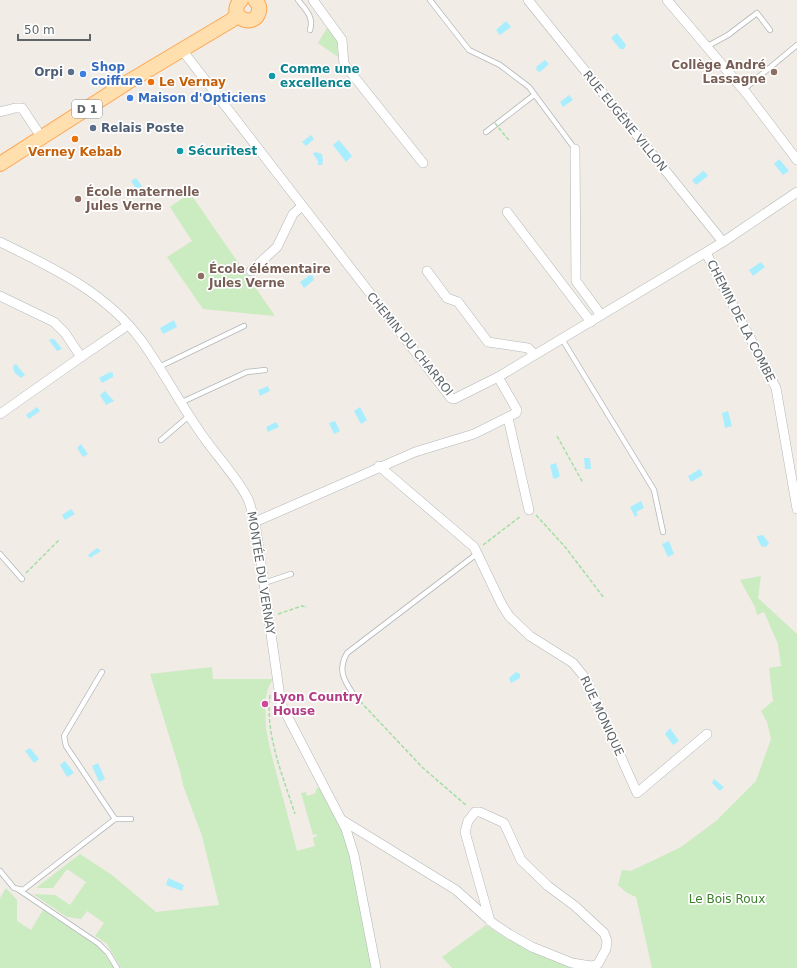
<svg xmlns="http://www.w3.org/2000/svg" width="797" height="968" font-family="'DejaVu Sans',sans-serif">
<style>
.green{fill:#cbebc1}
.water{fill:#a9eeff}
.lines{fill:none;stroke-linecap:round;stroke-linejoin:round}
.service-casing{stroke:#b2b7ba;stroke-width:6}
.minor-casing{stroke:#b2b7ba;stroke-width:10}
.primary-casing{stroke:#fea652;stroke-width:16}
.path{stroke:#a3dea4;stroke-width:1.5;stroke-dasharray:4 2;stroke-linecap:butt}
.service{stroke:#fff;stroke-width:4.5}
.minor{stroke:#fff;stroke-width:9}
.primary{stroke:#ffdfae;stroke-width:14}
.path-bridge{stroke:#a3dea4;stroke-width:1.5;stroke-dasharray:4 2;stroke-linecap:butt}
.service-dot{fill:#5c6f8a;stroke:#fff;stroke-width:1.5}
.education-dot{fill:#8d6e63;stroke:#fff;stroke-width:1.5}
.shop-dot{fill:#3f7fe0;stroke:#fff;stroke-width:1.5}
.culture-dot{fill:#0f9aa8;stroke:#fff;stroke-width:1.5}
.food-dot{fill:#e8710a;stroke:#fff;stroke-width:1.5}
.hotel-dot{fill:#d1479c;stroke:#fff;stroke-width:1.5}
.labels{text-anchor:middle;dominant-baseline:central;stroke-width:3.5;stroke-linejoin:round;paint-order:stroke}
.shield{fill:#fff;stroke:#8e9395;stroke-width:1}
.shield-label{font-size:11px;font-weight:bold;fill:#5e6568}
.education-label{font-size:12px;font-weight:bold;fill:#785e54;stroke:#fff;text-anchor:start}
.shop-label{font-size:12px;font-weight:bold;fill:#366cbe;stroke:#fff;text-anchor:start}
.culture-label{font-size:12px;font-weight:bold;fill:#0d838f;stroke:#fff;text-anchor:start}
.service-label{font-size:12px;font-weight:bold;fill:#4e5e75;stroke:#fff;text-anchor:end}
.food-label{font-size:12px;font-weight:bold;fill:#c56008;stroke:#fff;text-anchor:start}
.street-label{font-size:12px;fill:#5e6568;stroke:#fff}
.hotel-label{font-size:12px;font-weight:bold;fill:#b23c85;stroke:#fff;text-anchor:start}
.park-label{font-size:12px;fill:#3c802b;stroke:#fff}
</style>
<rect width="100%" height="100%" fill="#f1ece6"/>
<g class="green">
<polygon points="327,28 337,40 338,57 318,43"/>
<polygon points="190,193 275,316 203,309 167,257 192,241 170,207"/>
<polygon points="761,576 758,598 797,634 797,968 652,968 636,897 627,893 618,885 622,870 631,871 681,847 716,821 756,781 771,739 767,722 761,711 773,701 769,668 781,666 778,644 764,612 757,615 755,607 740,580"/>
<polygon points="212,667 213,679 273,679 268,688 265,702 266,729 270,749 297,851 315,846 313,838 317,836 316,834 313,835 301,793 306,792 307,796 316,793 316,789 322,787 346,835 372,968 121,968 107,944 95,936 104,923 87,911 81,919 67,917 33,894 55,895 70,905 86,882 67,869 53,888 36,888 80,854 112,875 156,912 219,905 202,836 183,785 180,771 150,674"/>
<polygon points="6,888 17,900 17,921 31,930 43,910 101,949 114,968 0,968 0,898"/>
<path d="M486 925C512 945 543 956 573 968H452L442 957Z"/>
</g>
<g class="water">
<polygon points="506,21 511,27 500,35 496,30"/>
<polygon points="617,33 626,45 624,49 620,49 611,38"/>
<polygon points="545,60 549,64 540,72 537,71 536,67"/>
<polygon points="569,95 573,100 563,107 560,102"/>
<polygon points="311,135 314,139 306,146 302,142"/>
<polygon points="339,140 352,156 346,162 333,145"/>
<polygon points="315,152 322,154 323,160 322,165 318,165 318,161 313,154"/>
<polygon points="779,159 789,171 783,175 774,164"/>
<polygon points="703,171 706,173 708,176 696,185 692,180"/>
<polygon points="136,178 142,186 137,190 131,181"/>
<polygon points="761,262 765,267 753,276 749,270"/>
<polygon points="310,275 313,276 314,280 304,288 300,282"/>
<polygon points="174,320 177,327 163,334 160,328"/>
<polygon points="51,339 54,339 62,349 57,351 49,340"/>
<polygon points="16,364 25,375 21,378 14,372 13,366"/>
<polygon points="110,372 113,373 113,377 102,383 99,378"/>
<polygon points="268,386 270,391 260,396 258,390"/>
<polygon points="105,391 114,401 106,405 100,395"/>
<polygon points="37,407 40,411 29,419 26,415"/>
<polygon points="360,407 367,420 361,424 354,411"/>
<polygon points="728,411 732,426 725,428 722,413"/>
<polygon points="335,421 340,431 334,434 329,423"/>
<polygon points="276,422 279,427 268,432 266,427"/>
<polygon points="81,444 88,454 83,457 77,448"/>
<polygon points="584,458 590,458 591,469 585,469"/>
<polygon points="556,463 560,476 556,479 553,478 550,465"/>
<polygon points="700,469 703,475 691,482 688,476"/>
<polygon points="641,501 644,508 636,512 638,515 635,517 630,507"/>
<polygon points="71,509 75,514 65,520 62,515"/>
<polygon points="763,535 769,543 766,547 761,546 757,538 757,536"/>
<polygon points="669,541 674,554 668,557 662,544"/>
<polygon points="97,548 101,551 90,558 88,555"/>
<polygon points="516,672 520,674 520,678 511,683 509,678"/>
<polygon points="670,728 679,741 673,745 665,734"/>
<polygon points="30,748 39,759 34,763 25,751"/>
<polygon points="65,761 74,773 67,777 60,765"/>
<polygon points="98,763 105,779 99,782 92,766"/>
<polygon points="714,779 724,787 720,791 712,783"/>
<polygon points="168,878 184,885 182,891 166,885"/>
</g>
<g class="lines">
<defs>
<g id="service">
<path d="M298 0C306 10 314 17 310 30"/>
<polyline points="430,0 469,50 500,65 529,87 575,149"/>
<polyline points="706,47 728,35 757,13 770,30"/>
<polyline points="743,90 797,45"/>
<polyline points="486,132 534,95"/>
<polyline points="562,339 654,490 663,532"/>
<polyline points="159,367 244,326"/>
<polyline points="180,403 247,372 265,370"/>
<polyline points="161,440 189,416"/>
<polyline points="0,554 22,579"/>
<polyline points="264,583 291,574"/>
<path d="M352 692C343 679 338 669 347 653L478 553"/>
<polyline points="115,819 131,819"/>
<polyline points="0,871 14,888 23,890 115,819 66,746 64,736 102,672"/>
<polyline points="19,890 99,944 108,953 117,968"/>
</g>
<g id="minor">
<polyline points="313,0 342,40 344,64 423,163"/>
<polyline points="528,0 723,242"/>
<polyline points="667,0 747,94 797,160"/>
<polyline points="182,50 451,398 454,399 498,377 517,410 516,413 474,434 415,452 255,522"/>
<polyline points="0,112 15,108 22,108 42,138"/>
<polyline points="575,149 576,281 601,315"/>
<polyline points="507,212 591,322"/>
<path d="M0 242C53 268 104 291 141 340 162 369 179 402 200 432 214 453 237 477 248 499 251 506 252 514 255 522L281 704 346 829 354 855 376 968"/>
<polyline points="706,253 776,388 797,509"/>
<polyline points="251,271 277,247 293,214 302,206"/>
<polyline points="427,271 447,298 458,302 488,342 528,348 534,354"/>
<polyline points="0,296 54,322 65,333 81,357"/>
<polyline points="498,377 723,242 797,192"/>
<polyline points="0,414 81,357 128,325"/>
<polyline points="508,418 529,510"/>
<polyline points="379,466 474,547 502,605 509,616 530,636 573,663 586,679 637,793 707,734"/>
<polyline points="342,820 456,890 494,924 509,934 532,947 572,963 591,966 598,964 606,949 607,941 604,933 575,906 548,886 521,860 504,823 480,812 475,812 468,821 465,832 490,921"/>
</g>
<g id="primary">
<path d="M241 0C225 17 255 30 259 11 260 7 258 3 255 0"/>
<polyline points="0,164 128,82 232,20 237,14"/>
</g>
</defs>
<use href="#service" class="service-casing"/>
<use href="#minor" class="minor-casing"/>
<use href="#primary" class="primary-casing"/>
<g class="path">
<polyline points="506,137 509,140"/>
<polyline points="557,436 583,483"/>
<polyline points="536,515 566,548 604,598"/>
<polyline points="483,545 521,516"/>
<polyline points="26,573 59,540"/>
<polyline points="278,614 302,606 307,607"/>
<path d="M270 695C265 735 283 776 295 814"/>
<polyline points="356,697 423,768 467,806"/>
</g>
<use href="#service" class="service"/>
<use href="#minor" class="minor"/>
<use href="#primary" class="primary"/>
<polyline class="path-bridge" points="495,123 506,137"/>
</g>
<g class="service-dot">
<circle cx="71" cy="72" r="4"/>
<circle cx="93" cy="128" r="4"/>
</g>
<g class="education-dot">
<circle cx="774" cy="72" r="4"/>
<circle cx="78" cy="199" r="4"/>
<circle cx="201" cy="276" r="4"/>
</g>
<g class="shop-dot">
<circle cx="83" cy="74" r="4"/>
<circle cx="130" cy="98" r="4"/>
</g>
<g class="culture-dot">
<circle cx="272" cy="76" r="4"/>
<circle cx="180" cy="151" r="4"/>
</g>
<g class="food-dot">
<circle cx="151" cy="82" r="4"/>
<circle cx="75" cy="139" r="4"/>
</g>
<circle class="hotel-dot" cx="265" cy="704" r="4"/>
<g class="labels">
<rect class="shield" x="72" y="100" width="30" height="18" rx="3"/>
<g class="shield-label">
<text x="87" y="109">D 1</text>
</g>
<g class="education-label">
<text x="766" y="65" text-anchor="end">Collège André<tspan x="766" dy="14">Lassagne</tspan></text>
<text x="86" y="192">École maternelle<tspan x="86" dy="14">Jules Verne</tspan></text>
<text x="209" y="269">École élémentaire<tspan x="209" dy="14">Jules Verne</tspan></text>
</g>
<g class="shop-label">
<text x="91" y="67">Shop<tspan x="91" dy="14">coiffure</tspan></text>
<text x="138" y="98">Maison d'Opticiens</text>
</g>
<g class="culture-label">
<text x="280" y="69">Comme une<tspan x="280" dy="14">excellence</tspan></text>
<text x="188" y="151">Sécuritest</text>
</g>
<g class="service-label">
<text x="63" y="72">Orpi</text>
<text x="101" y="128" text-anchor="start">Relais Poste</text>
</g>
<g class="food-label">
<text x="159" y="82">Le Vernay</text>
<text x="75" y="152" text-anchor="middle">Verney Kebab</text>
</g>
<g class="street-label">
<text transform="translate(625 121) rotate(51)">RUE EUGÈNE VILLON</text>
<text transform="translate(741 321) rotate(63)">CHEMIN DE LA COMBE</text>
<text transform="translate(410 344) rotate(51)">CHEMIN DU CHARROI</text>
<text transform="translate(261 573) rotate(81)">MONTÉE DU VERNAY</text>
<text transform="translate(602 716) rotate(65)">RUE MONIQUE</text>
</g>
<g class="hotel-label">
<text x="273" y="697">Lyon Country<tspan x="273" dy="14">House</tspan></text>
</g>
<g class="park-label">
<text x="727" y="899">Le Bois Roux</text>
</g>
</g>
<path d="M18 34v6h72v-6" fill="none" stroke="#5e6568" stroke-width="2"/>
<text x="24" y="34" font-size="12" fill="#5e6568" stroke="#ffffff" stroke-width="3" paint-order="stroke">50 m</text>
</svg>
